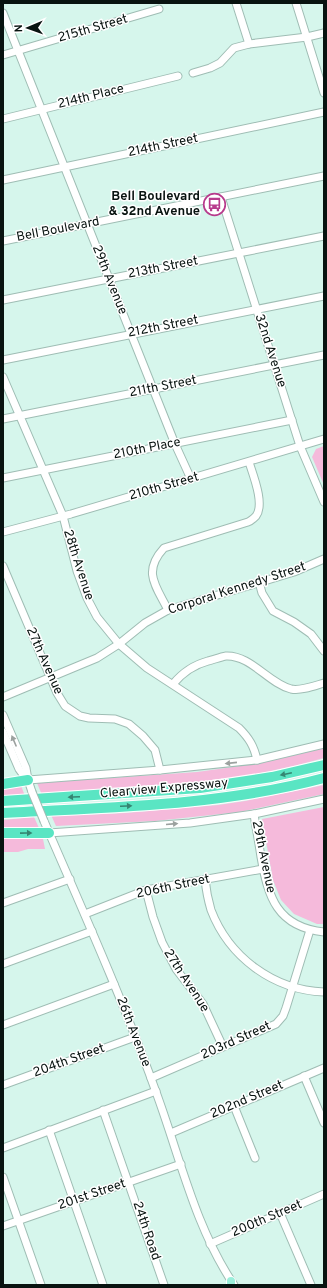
<svg xmlns="http://www.w3.org/2000/svg" width="327" height="1288" font-family="Overpass,sans-serif">
<style>
.green{fill:#f5badb}
.lines{fill:none;stroke-linecap:round;stroke-linejoin:round}
.minor-casing{stroke:#9fbdb4;stroke-width:9}
.major-casing{stroke:#fff;stroke-width:10}
.highway-casing{stroke:#fff;stroke-width:12}
.minor{stroke:#fff;stroke-width:7}
.major{stroke:#9cefdb;stroke-width:8}
.highway{stroke:#5ae5c3;stroke-width:10}
.minor-bridge-casing{stroke:#9fbdb4;stroke-width:9;stroke-linecap:butt}
.minor-bridge{stroke:#fff;stroke-width:7}
.oneway{fill:#9ca19f}
.oneway2{fill:#358672}
.labels{text-anchor:middle;dominant-baseline:central;stroke-width:3;stroke-linejoin:round;paint-order:stroke}
.street-label{font-size:13px;fill:#081310;stroke:#fff}
.poi-label{font-size:13px;font-weight:bold;fill:#081310;stroke:#fff;text-anchor:end}
</style>
<rect width="100%" height="100%" fill="#d6f6ec"/>
<g class="green">
<polygon points="324,446 324,485 312,457 316,449"/>
<path d="M324 748V758C292 767 259 774 226 779 169 787 112 788 56 792L42 795 37 783 197 772 261 763Z"/>
<polygon points="20,783 25,796 3,795 3,785"/>
<polygon points="324,785 324,794 240,812 155,821 56,826 51,815 82,815 125,813 218,805 245,801"/>
<polygon points="324,807 324,924 317,924 294,914 281,900 273,880 262,819"/>
<polygon points="34,817 39,828 3,828 3,820"/>
<polygon points="3,834 41,834 43,839 45,849 28,849 18,852 3,852"/>
</g>
<g class="lines">
<defs>
<g id="minor">
<polyline points="236,3 249,44"/>
<polyline points="296,3 324,93"/>
<polyline points="3,13 175,444 191,479"/>
<polyline points="3,55 159,9"/>
<polyline points="193,73 210,68 220,63 234,48 249,44 307,37 324,33"/>
<polyline points="3,119 178,76"/>
<polyline points="3,180 324,112"/>
<polyline points="221,197 300,446 324,502"/>
<polyline points="3,241 324,176"/>
<polyline points="3,300 324,236"/>
<polyline points="3,360 324,296"/>
<path d="M3 377 63 516 77 571 87 598 97 617 119 644 147 668 239 728C249 738 254 746 257 760"/>
<polyline points="3,419 324,355"/>
<polyline points="3,478 292,420"/>
<polyline points="3,532 71,514 324,439"/>
<polyline points="3,566 57,693 65,706 80,716 89,718 115,719 129,724 143,736 155,750 160,770"/>
<polyline points="259,582 262,593 273,611 294,622 311,634 324,651"/>
<path d="M168 610C156 586 142 572 164 548L248 522C251 521 254 518 256 516 265 504 253 475 249 462"/>
<path d="M173 684C183 672 193 665 208 661 213 660 220 657 226 656 251 655 268 683 291 689 301 691 314 686 324 683"/>
<polyline points="3,697 97,658 119,644 145,623 168,610 294,572 324,559"/>
<polyline points="3,715 26,768 28,780 32,792"/>
<polyline points="3,732 19,769 27,780"/>
<polyline points="28,780 160,770 257,760 324,744"/>
<path d="M254 814C256 828 259 843 261 857 268 897 277 927 324 932"/>
<path d="M44 821C83 911 123 1000 156 1092 180 1157 195 1227 234 1285"/>
<polyline points="49,833 190,823 254,814 324,799"/>
<path d="M205 879C206 889 208 900 211 910 229 957 273 990 324 992"/>
<polyline points="146,890 153,917 162,942 176,969 203,1004 223,1047"/>
<polyline points="3,903 70,879"/>
<polyline points="85,914 146,890 263,869"/>
<polyline points="3,964 92,931"/>
<polyline points="3,1025 114,984"/>
<polyline points="304,1076 324,1123"/>
<polyline points="151,1078 276,1024 283,1016 286,1008 310,930"/>
<polyline points="3,1085 135,1037"/>
<polyline points="234,1106 255,1158"/>
<polyline points="103,1110 164,1285"/>
<polyline points="49,1130 103,1285"/>
<polyline points="171,1133 324,1068"/>
<polyline points="3,1148 156,1091"/>
<polyline points="3,1177 41,1285"/>
<polyline points="280,1213 311,1285"/>
<polyline points="3,1226 181,1164"/>
<polyline points="210,1244 324,1194"/>
</g>
<polyline id="major" points="231,1281 231,1285"/>
<g id="highway">
<polyline points="3,784 28,780"/>
<polyline points="3,801 200,788 272,777 324,765"/>
<path d="M3 813C111 807 219 806 324 778"/>
<polyline points="3,833 49,833"/>
</g>
</defs>
<use href="#minor" class="minor-casing"/>
<use href="#major" class="major-casing"/>
<use href="#highway" class="highway-casing"/>
<use href="#minor" class="minor"/>
<use href="#major" class="major"/>
<use href="#highway" class="highway"/>
<defs>
<polyline id="minor-bridge" points="32,792 44,821"/>
</defs>
<use href="#minor-bridge" class="minor-bridge-casing"/>
<use href="#minor-bridge" class="minor-bridge"/>
</g>
<defs><path id="oneway-solid" d="M-6-.8H1V-3.2L6.5 0L1 3.2V.8H-6Z"/></defs>
<g class="oneway">
<use href="#oneway-solid" transform="translate(14 741) rotate(-113)"/>
<use href="#oneway-solid" transform="translate(231 763) rotate(174)"/>
<use href="#oneway-solid" transform="translate(172 824) rotate(-5)"/>
</g>
<g class="oneway2">
<use href="#oneway-solid" transform="translate(286 774) rotate(168)"/>
<use href="#oneway-solid" transform="translate(74 797) rotate(177)"/>
<use href="#oneway-solid" transform="translate(126 806) rotate(-3)"/>
<use href="#oneway-solid" transform="translate(26 833) rotate(-1)"/>
</g>
<defs>
<symbol id="bus-ring" viewBox="-11 -11 22 22"><circle r="9.5" fill="#fff" stroke="#b73b8c" stroke-width="1.5"/><path d="M-5-6H5V4H4V6H2V4H-2V6H-4V4H-5ZM-3.5-4V0h7V-4ZM-3.5 1.2v1.5H-2V1.2ZM2 1.2v1.5H3.5V1.2Z" fill="#b73b8c"/></symbol>
</defs>
<g fill-rule="evenodd">
<use href="#bus-ring" x="202" y="192" width="25" height="25"/>
</g>
<g class="labels">
<g class="street-label">
<text transform="translate(93 29) rotate(-16)">215th Street</text>
<text transform="translate(91 97) rotate(-14)">214th Place</text>
<text transform="translate(163 146) rotate(-12)">214th Street</text>
<text transform="translate(58 230) rotate(-11)">Bell Boulevard</text>
<text transform="translate(163 268) rotate(-11)">213th Street</text>
<text transform="translate(109 280) rotate(68)">29th Avenue</text>
<text transform="translate(163 327) rotate(-11)">212th Street</text>
<text transform="translate(270 351) rotate(72)">32nd Avenue</text>
<text transform="translate(163 387) rotate(-11)">211th Street</text>
<text transform="translate(147 449) rotate(-11)">210th Place</text>
<text transform="translate(164 487) rotate(-16)">210th Street</text>
<text transform="translate(78 565) rotate(72)">28th Avenue</text>
<text transform="translate(237 589) rotate(-18)">Corporal Kennedy Street</text>
<text transform="translate(44 661) rotate(66)">27th Avenue</text>
<text transform="translate(164 789) rotate(-5)">Clearview Expressway</text>
<text transform="translate(263 857) rotate(78)">29th Avenue</text>
<text transform="translate(173 887) rotate(-12)">206th Street</text>
<text transform="translate(186 981) rotate(57)">27th Avenue</text>
<text transform="translate(133 1032) rotate(69)">26th Avenue</text>
<text transform="translate(236 1041) rotate(-24)">203rd Street</text>
<text transform="translate(69 1061) rotate(-20)">204th Street</text>
<text transform="translate(247 1100) rotate(-23)">202nd Street</text>
<text transform="translate(92 1195) rotate(-19)">201st Street</text>
<text transform="translate(267 1219) rotate(-23)">200th Street</text>
<text transform="translate(146 1231) rotate(71)">24th Road</text>
</g>
<g class="poi-label">
<text x="200" y="197">Bell Boulevard<tspan x="200" dy="15">&amp; 32nd Avenue</tspan></text>
</g>
</g>
<rect width="327" height="1288" fill="none" stroke="#081310" stroke-width="8"/>
<g transform="translate(28 28) rotate(268)" stroke="#ffffff" stroke-width="3" paint-order="stroke">
<path d="M0-3L7 15L0 10L-7 15Z" fill="#081310"/>
<text y="-6" font-size="11" font-weight="bold" text-anchor="middle" fill="#081310">N</text>
</g>
</svg>
